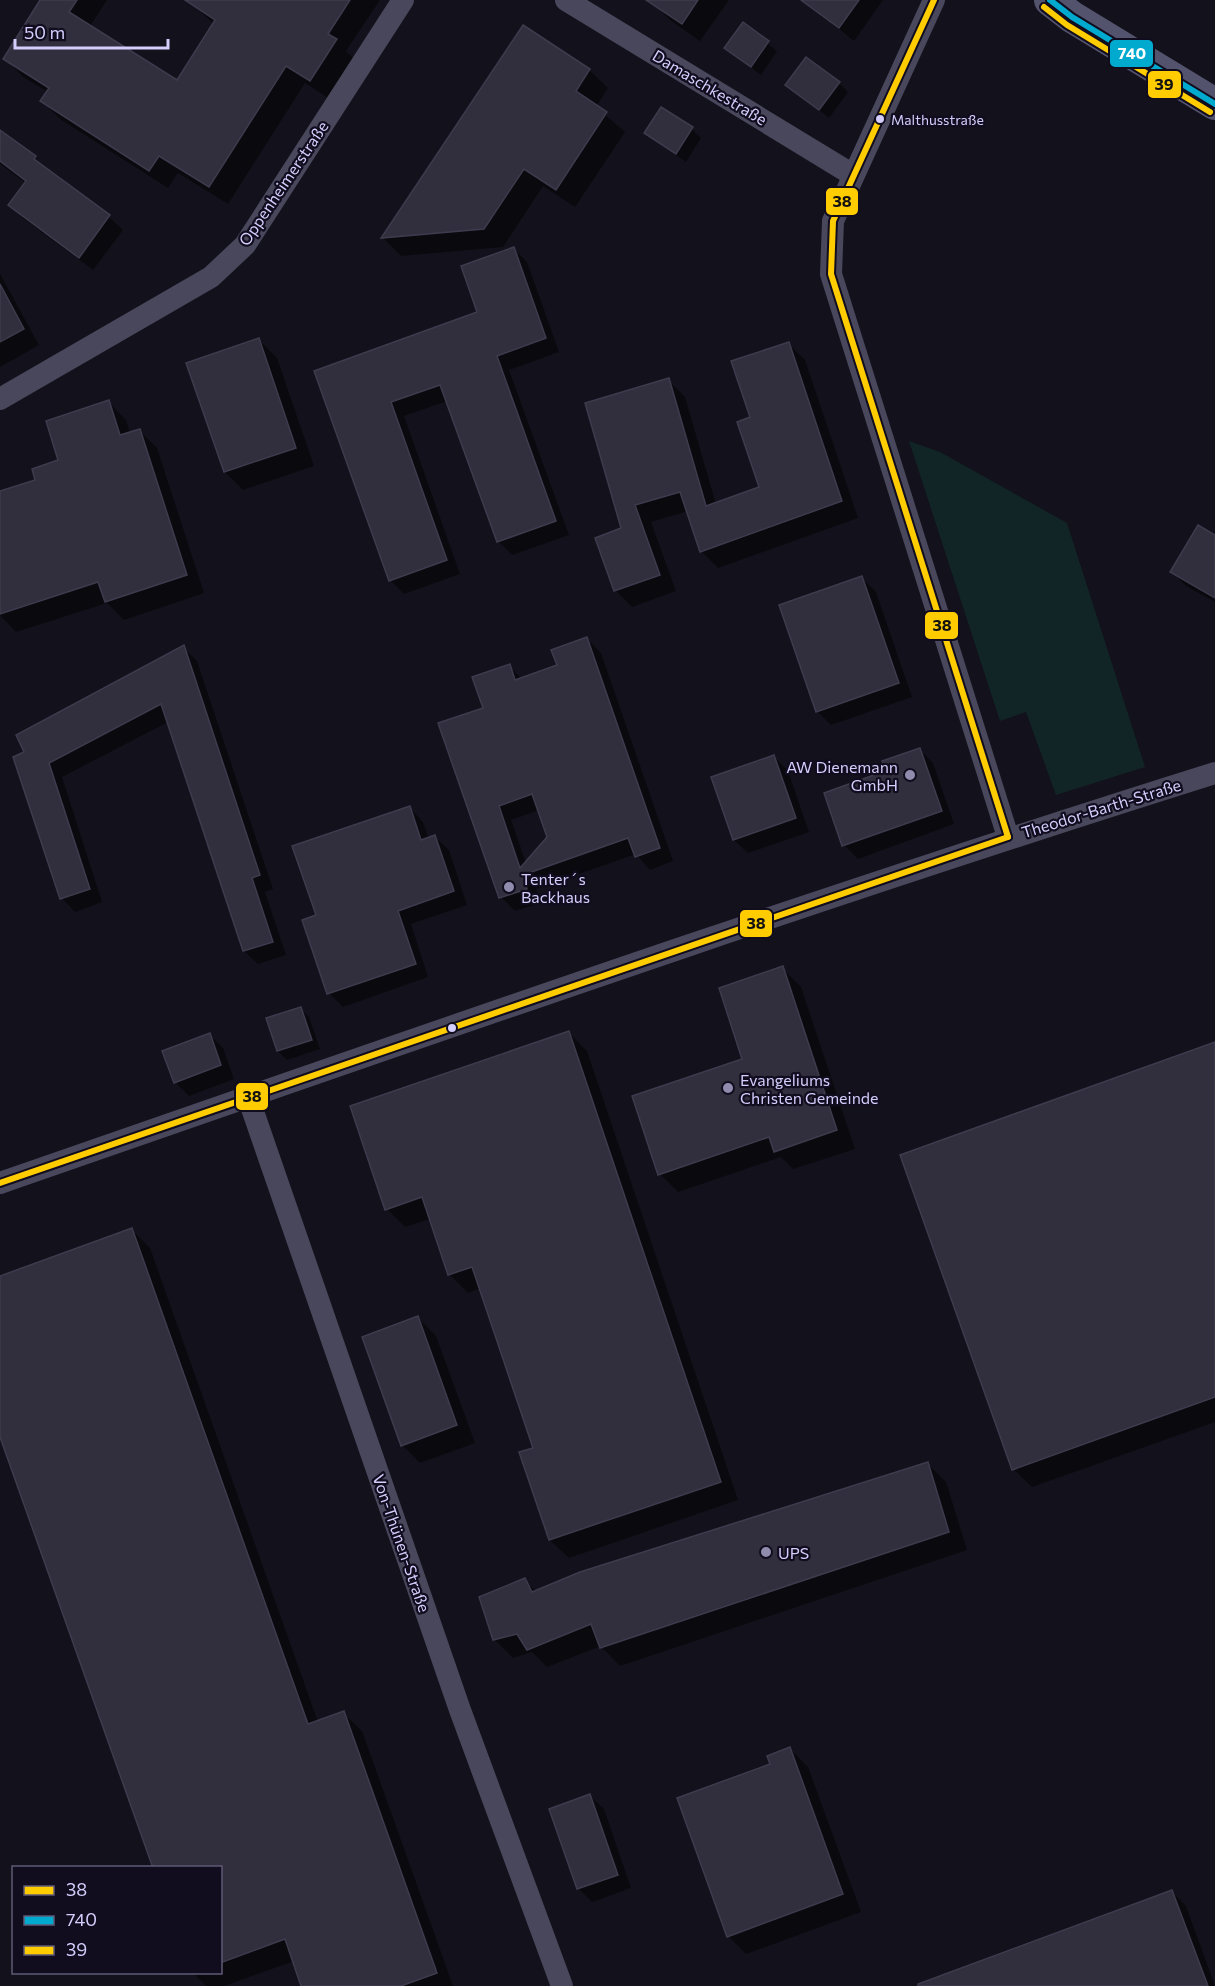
<svg xmlns="http://www.w3.org/2000/svg" width="1215" height="1986" font-family="Commissioner,sans-serif">
<style>
.green{fill:#112526}
.shadow{fill:#0007;fill-rule:evenodd}
.building{fill:#312f3d;stroke:#3f3b4e;stroke-width:1.5;fill-rule:evenodd}
.lines{fill:none;stroke-linecap:round;stroke-linejoin:round}
.minor{stroke:#48475b;stroke-width:22}
.secondary{stroke:#54536e;stroke-width:32}
.bus-1-casing{stroke:#110d1f;stroke-width:10}
.bus-2-casing{stroke:#110d1f;stroke-width:10}
.bus-3-casing{stroke:#110d1f;stroke-width:10}
.bus-1{stroke:#fc0;stroke-width:6}
.bus-2{stroke:#00a9ce;stroke-width:6}
.bus-3{stroke:#fc0;stroke-width:6}
.bus-dot{fill:#d4cefc;stroke:#110d1f;stroke-width:2}
.poi-dot{fill:#908cad;stroke:#110d1f;stroke-width:2}
.labels{text-anchor:middle;dominant-baseline:central;stroke-width:4.5;stroke-linejoin:round;paint-order:stroke}
.bus-label{font-size:14px;fill:#d4cefc;stroke:#110d1f;text-anchor:start}
.street-label{font-size:16px;fill:#d4cefc;stroke:#110d1f}
.poi-label{font-size:16px;fill:#d4cefc;stroke:#110d1f;text-anchor:start}
.line-badge{stroke:#110d1f;stroke-width:2}
.badge-label{font-size:16px;text-anchor:middle;font-weight:bold;fill:#fff}
.pale-badge-label{font-size:16px;text-anchor:middle;font-weight:bold;fill:#111}
</style>
<rect width="100%" height="100%" fill="#13111b"/>
<polygon class="green" points="909,441 940,452 1067,523 1145,767 1056,795 1026,712 1000,721"/>
<g class="shadow">
<polygon points="42,0 107,0 90,26 177,82 214,24 190,2 191,0 380,0 346,51 354,59 328,98 305,83 228,204 178,173 168,188 60,119 42,101 48,92 23,77 5,58"/>
<polygon points="654,0 729,0 700,41 670,20 652,2"/>
<polygon points="815,0 883,0 854,41 811,6"/>
<polygon points="743,24 777,51 761,75 726,48"/>
<polygon points="524,27 589,70 608,88 596,107 625,132 575,207 543,186 503,247 401,256 383,238"/>
<polygon points="839,83 848,92 829,118 787,85"/>
<polygon points="692,129 701,138 686,162 646,133"/>
<polygon points="0,132 109,217 123,230 93,270 24,219 10,205 26,183 0,164"/>
<polygon points="514,249 527,262 559,352 509,370 569,535 512,555 498,541 447,401 404,416 460,574 404,594 390,580 315,372 479,313"/>
<polygon points="0,274 39,345 0,367"/>
<polygon points="259,340 277,358 314,466 243,490 225,472"/>
<polygon points="788,343 805,360 858,518 718,568 701,551 688,511 651,522 676,591 632,607 615,590 623,529 668,380 685,397 716,504 761,488 752,418"/>
<polygon points="108,402 126,420 130,433 139,430 157,448 204,593 124,620 107,603 16,632 0,615 0,493 37,481 60,461"/>
<polygon points="1215,536 1215,602 1186,586 1172,572"/>
<polygon points="862,578 876,592 912,697 831,725 817,711"/>
<path d="M587 639 601 653 673 861 650 870 636 854 536 889 540 903 515 911 501 897 440 724 485 708 509 666 522 679 559 666ZM539 810 548 837 526 863 511 820Z"/>
<polygon points="183,647 197,661 273,889 265,892 286,955 258,964 244,951 168,722 62,777 102,902 75,912 62,898 26,753"/>
<polygon points="919,749 933,763 954,824 858,859 844,845 887,772"/>
<polygon points="774,757 788,771 809,832 748,853 734,840 713,778"/>
<polygon points="410,808 423,822 429,839 435,837 449,850 467,905 411,924 428,977 343,1007 329,993 318,916"/>
<polygon points="782,968 801,987 855,1149 793,1169 781,1157 678,1192 660,1174 744,1060"/>
<polygon points="300,1008 309,1017 320,1049 287,1060 278,1051"/>
<polygon points="569,1033 587,1051 738,1500 569,1558 550,1540 521,1453 535,1449 481,1288 468,1293 449,1274 430,1219 405,1227 387,1209"/>
<polygon points="209,1034 223,1048 234,1079 189,1096 175,1082"/>
<polygon points="1215,1043 1215,1422 1032,1487 1013,1469"/>
<polygon points="132,1230 150,1248 318,1722 343,1713 362,1731 453,1986 303,1986 294,1961 224,1986 206,1986 192,1972 220,1972 220,1868 0,1433 0,1277"/>
<polygon points="418,1318 436,1336 475,1443 420,1463 402,1445"/>
<polygon points="927,1463 946,1482 967,1550 620,1666 601,1646 547,1667 532,1652 513,1658 494,1639 524,1580 537,1592"/>
<polygon points="790,1749 808,1767 861,1912 746,1954 728,1936 772,1765"/>
<polygon points="590,1796 604,1809 631,1888 592,1902 578,1888"/>
<polygon points="1172,1892 1186,1906 1215,1986 917,1986"/>
</g>
<g class="building">
<polygon points="40,0 77,0 69,12 177,80 215,20 185,0 350,0 328,34 337,39 310,81 286,66 209,187 159,156 149,171 40,101 49,88 3,59"/>
<polygon points="646,0 698,0 682,24"/>
<polygon points="801,0 859,0 839,28"/>
<polygon points="743,22 769,41 751,67 724,48"/>
<polygon points="523,25 590,69 576,91 607,112 556,190 524,169 484,229 381,238"/>
<polygon points="806,57 840,82 819,110 785,85"/>
<polygon points="661,107 693,127 676,154 644,133"/>
<polygon points="0,130 36,156 34,159 110,215 79,258 8,205 26,181 0,161"/>
<polygon points="514,247 546,338 497,356 556,521 497,542 440,385 391,402 447,560 389,581 314,371 477,312 461,266"/>
<polygon points="0,284 24,329 0,342"/>
<polygon points="259,338 296,448 224,472 186,363"/>
<polygon points="789,342 842,501 700,552 680,492 635,505 660,575 614,591 595,538 621,528 585,403 669,378 706,506 759,487 737,422 750,417 731,361"/>
<polygon points="109,400 120,435 140,429 187,575 105,602 98,582 0,614 0,491 35,480 32,469 58,460 46,421"/>
<polygon points="1198,525 1215,535 1215,598 1170,572"/>
<polygon points="862,576 899,683 816,712 779,605"/>
<path d="M587 637 660 848 635 857 628 838 523 875 527 889 499 898 438 723 483 708 472 677 510 664 515 680 557 665 551 650ZM532 794 547 837 520 868 499 806Z"/>
<polygon points="184,645 260,875 252,878 273,942 243,951 161,704 49,763 90,889 60,899 13,757 24,752 16,735"/>
<polygon points="920,748 942,811 842,846 824,793 885,771 882,761"/>
<polygon points="774,755 796,818 733,840 711,777"/>
<polygon points="410,806 421,840 435,835 454,891 398,911 416,964 327,994 302,920 316,915 292,846"/>
<polygon points="783,966 837,1130 774,1152 769,1137 658,1175 632,1096 742,1059 719,988"/>
<polygon points="301,1007 312,1040 277,1051 266,1018"/>
<polygon points="569,1031 721,1482 549,1540 519,1452 533,1448 472,1267 448,1275 422,1197 385,1210 350,1106"/>
<polygon points="210,1033 221,1065 174,1083 162,1051"/>
<polygon points="1215,1042 1215,1397 1012,1470 900,1155"/>
<polygon points="132,1228 308,1724 344,1711 437,1973 401,1986 301,1986 285,1939 220,1963 220,1868 153,1868 0,1437 0,1276"/>
<polygon points="418,1316 457,1425 401,1446 362,1337"/>
<polygon points="928,1462 949,1532 600,1648 591,1624 527,1650 517,1634 493,1640 479,1597 525,1578 532,1592 580,1572"/>
<polygon points="790,1747 843,1894 727,1937 677,1798 770,1764 767,1756"/>
<polygon points="590,1794 618,1875 577,1889 549,1809"/>
<polygon points="1172,1890 1208,1986 918,1986 918,1984"/>
</g>
<g class="lines">
<g class="minor">
<polyline points="566,0 853,175"/>
<polyline points="934,0 833,221 831,274 1008,837"/>
<polyline points="0,399 211,277 245,245 403,0"/>
<polyline points="248,1097 460,1710 562,1986"/>
<path d="M0 1183C404 1043 807 901 1215 773"/>
</g>
<polyline class="secondary" points="1050,0 1072,17 1215,104"/>
<defs>
<g id="bus-1">
<polyline points="934,0 833,221 831,274 1008,837"/>
<polyline points="0,1183 1008,837"/>
</g>
<polyline id="bus-2" points="1050,0 1072,17 1215,104"/>
<polyline id="bus-3" points="1044,7 1067,25 1210,112"/>
</defs>
<use href="#bus-1" class="bus-1-casing"/>
<use href="#bus-2" class="bus-2-casing"/>
<use href="#bus-3" class="bus-3-casing"/>
<use href="#bus-1" class="bus-1"/>
<use href="#bus-2" class="bus-2"/>
<use href="#bus-3" class="bus-3"/>
</g>
<g class="bus-dot">
<circle cx="880" cy="119" r="5"/>
<circle cx="452" cy="1028" r="5"/>
</g>
<g class="poi-dot">
<circle cx="910" cy="775" r="6"/>
<circle cx="509" cy="887" r="6"/>
<circle cx="728" cy="1088" r="6"/>
<circle cx="766" cy="1552" r="6"/>
</g>
<g class="labels">
<g class="bus-label">
<text x="891" y="119">Malthusstraße</text>
</g>
<g class="street-label">
<text transform="translate(710 87) rotate(31)">Damaschkestraße</text>
<text transform="translate(283 183) rotate(-56)">Oppenheimerstraße</text>
<text transform="translate(1101 808) rotate(-17)">Theodor-Barth-Straße</text>
<text transform="translate(402 1543) rotate(71)">Von-Thünen-Straße</text>
</g>
<g class="poi-label">
<text x="898" y="766" text-anchor="end">AW Dienemann<tspan x="898" dy="18">GmbH</tspan></text>
<text x="521" y="878">Tenter´s<tspan x="521" dy="18">Backhaus</tspan></text>
<text x="740" y="1079">Evangeliums<tspan x="740" dy="18">Christen Gemeinde</tspan></text>
<text x="778" y="1552">UPS</text>
</g>
</g>
<g class="line-badge">
<rect x="1109" y="39" width="45" height="29" rx="6" fill="#00a9ce"/>
<rect x="1147" y="70" width="35" height="29" rx="6" fill="#fc0"/>
<rect x="825" y="187" width="34" height="29" rx="6" fill="#fc0"/>
<rect x="924" y="611" width="35" height="29" rx="6" fill="#fc0"/>
<rect x="739" y="909" width="34" height="29" rx="6" fill="#fc0"/>
<rect x="235" y="1082" width="34" height="29" rx="6" fill="#fc0"/>
</g>
<g class="badge-label">
<text x="1132" y="59">740</text>
</g>
<g class="pale-badge-label">
<text x="1164" y="90">39</text>
<text x="842" y="207">38</text>
<text x="942" y="631">38</text>
<text x="756" y="929">38</text>
<text x="252" y="1102">38</text>
</g>
<rect x="12" y="1866" width="210" height="108" fill="#110d1f" stroke="#5f5a77" stroke-width="1.5"/>
<rect x="24" y="1886" width="30" height="9" fill="#ffcc00" stroke="#5f5a77" stroke-width="1.5"/>
<text x="66" y="1896" font-size="18" fill="#d4cefc">38</text>
<rect x="24" y="1916" width="30" height="9" fill="#00a9ce" stroke="#5f5a77" stroke-width="1.5"/>
<text x="66" y="1926" font-size="18" fill="#d4cefc">740</text>
<rect x="24" y="1946" width="30" height="9" fill="#ffcc00" stroke="#5f5a77" stroke-width="1.5"/>
<text x="66" y="1956" font-size="18" fill="#d4cefc">39</text>
<path d="M15 39v9h153v-9" fill="none" stroke="#d4cefc" stroke-width="3"/>
<text x="24" y="39" font-size="18" fill="#d4cefc" stroke="#110d1f" stroke-width="4.5" paint-order="stroke">50 m</text>
</svg>
